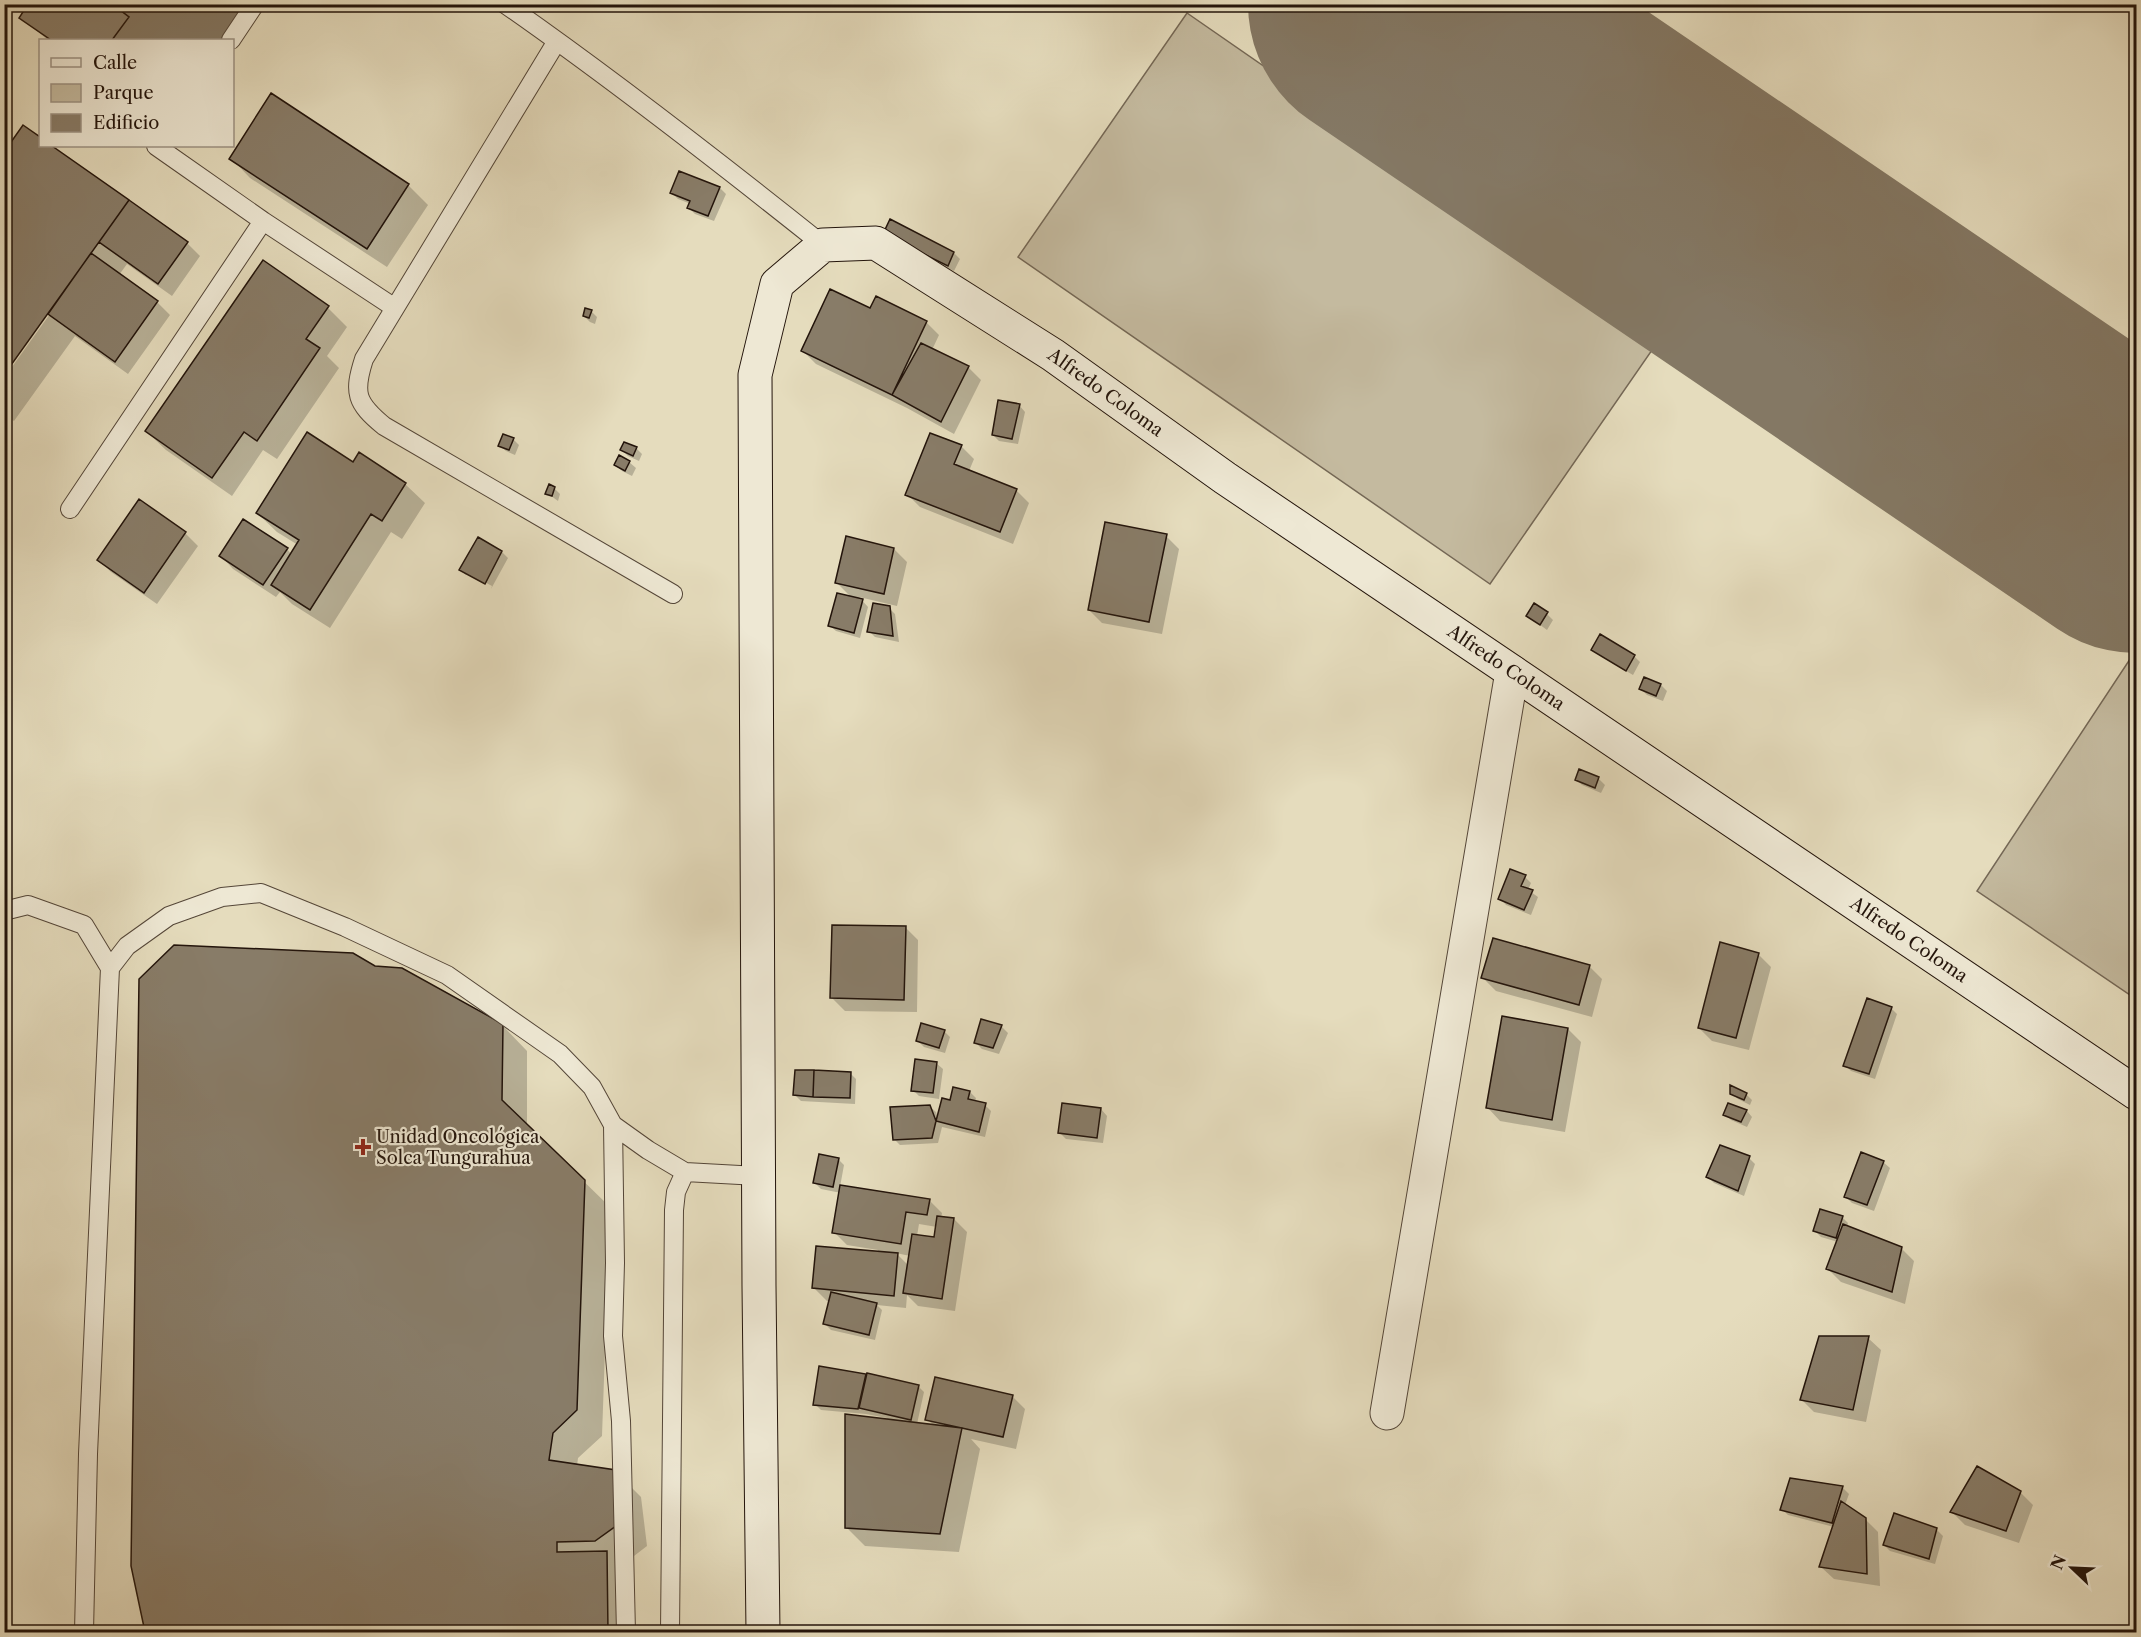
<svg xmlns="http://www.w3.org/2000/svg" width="2141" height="1637" font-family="'Libre Caslon Text',serif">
	<rect width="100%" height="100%" fill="#e5dcbd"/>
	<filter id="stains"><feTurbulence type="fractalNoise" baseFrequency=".00333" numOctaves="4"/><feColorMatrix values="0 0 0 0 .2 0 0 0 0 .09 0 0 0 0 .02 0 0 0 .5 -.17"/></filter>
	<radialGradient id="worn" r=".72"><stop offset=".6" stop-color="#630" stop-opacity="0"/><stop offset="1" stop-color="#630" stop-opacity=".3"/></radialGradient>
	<!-- park -->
	<path fill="#c4ba9f" stroke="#746755" stroke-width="1.5" d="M 1187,13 L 1659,340 L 1490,584 L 1018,257 Z
		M 2136,650 L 2136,999 L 1977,891 Z"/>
	<!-- shadow -->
	<path fill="#0003" fill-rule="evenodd" d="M 30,4 L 120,4 L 116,9 L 141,31 L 134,40 L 48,40 L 21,18 Z
		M 272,95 L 408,185 L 428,205 L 387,267 L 250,178 L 231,158 Z
		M 24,127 L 40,139 L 40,146 L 50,146 L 187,243 L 200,256 L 172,296 L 127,264 L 119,275 L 157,302 L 170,315 L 128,374 L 75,336 L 14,421 L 4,414 L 4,378 L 50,314 L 48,312 Z
		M 680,173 L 720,188 L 726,194 L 714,221 L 695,214 L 689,208 L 691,204 L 678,199 L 672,193 Z
		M 891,240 L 954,253 L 960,259 L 954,271 Z
		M 263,262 L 328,308 L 347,327 L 327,356 L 339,368 L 277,459 L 263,450 L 232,496 L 166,450 L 146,431 Z
		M 871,310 L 926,322 L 939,335 L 932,350 L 968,367 L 981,380 L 954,434 L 907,408 L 816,364 L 803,351 Z
		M 591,311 L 597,317 L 595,324 L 590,322 L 584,316 Z
		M 1019,405 L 1025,412 L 1018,444 L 999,441 L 993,435 Z
		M 513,439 L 519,445 L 515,455 L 506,451 L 499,445 Z
		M 961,446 L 974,459 L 969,471 L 1016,490 L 1029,503 L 1013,544 L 920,507 L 907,494 Z
		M 636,448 L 642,454 L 639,461 L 628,456 L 622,450 Z
		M 359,454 L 405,484 L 425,503 L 402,539 L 391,532 L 330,628 L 292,604 L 280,592 L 276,597 L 233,569 L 221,556 L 287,549 L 292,555 L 298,545 L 277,532 L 257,513 L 354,464 Z
		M 629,462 L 636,468 L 632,476 L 622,471 L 615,465 Z
		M 554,488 L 560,494 L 558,501 L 547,493 Z
		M 139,501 L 185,533 L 198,546 L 157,604 L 111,572 L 99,560 Z
		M 1166,536 L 1179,549 L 1162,634 L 1102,623 L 1089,610 Z
		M 478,539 L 502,552 L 508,558 L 491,589 L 492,586 L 466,572 L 466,575 L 461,570 Z
		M 894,549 L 907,562 L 897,606 L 859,597 L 868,607 L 860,638 L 836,631 L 829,625 L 852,598 L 836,582 Z
		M 889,608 L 895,614 L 899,642 L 875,637 L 869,631 Z
		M 1547,614 L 1553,620 L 1547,630 L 1528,616 Z
		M 1593,649 L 1634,656 L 1640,662 L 1633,675 L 1599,655 Z
		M 1645,679 L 1661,685 L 1667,691 L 1663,701 L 1647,695 L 1641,689 Z
		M 1580,771 L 1599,779 L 1605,785 L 1601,793 L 1582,785 L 1576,779 Z
		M 1525,877 L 1531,883 L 1528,890 L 1538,897 L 1531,915 L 1506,905 L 1500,898 Z
		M 905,927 L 918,940 L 917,1012 L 845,1011 L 832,998 Z
		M 1758,954 L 1771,967 L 1749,1050 L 1712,1041 L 1699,1028 Z
		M 1589,966 L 1602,979 L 1592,1017 L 1496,991 L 1483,978 Z
		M 374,967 L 502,1025 L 527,1051 L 527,1126 L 610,1207 L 602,1436 L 578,1458 L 577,1466 L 615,1471 L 641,1497 L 647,1546 L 621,1566 L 632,1632 L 147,1632 L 132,1566 Z
		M 1891,1008 L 1897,1014 L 1875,1079 L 1851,1071 L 1845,1065 Z
		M 982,1021 L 1002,1027 L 1008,1033 L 999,1054 L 982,1049 L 976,1043 Z
		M 1568,1029 L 1581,1042 L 1565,1132 L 1500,1121 L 1488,1108 Z
		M 944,1031 L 950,1037 L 945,1053 L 924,1047 L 918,1041 Z
		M 936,1063 L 943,1069 L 939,1099 L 919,1096 L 913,1090 Z
		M 850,1073 L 856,1079 L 855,1104 L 801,1101 L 795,1095 Z
		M 970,1092 L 976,1098 L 975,1102 L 985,1105 L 991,1111 L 985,1137 L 942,1127 L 938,1143 L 900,1145 L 894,1139 L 929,1106 L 936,1112 L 938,1119 L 951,1101 Z
		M 1731,1093 L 1746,1094 L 1752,1100 L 1750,1105 L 1738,1099 Z
		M 1729,1105 L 1747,1111 L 1752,1117 L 1747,1127 L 1731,1120 L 1725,1114 Z
		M 1101,1109 L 1107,1116 L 1103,1143 L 1066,1139 L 1060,1133 Z
		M 1749,1158 L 1755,1164 L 1744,1196 L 1714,1183 L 1708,1177 Z
		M 838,1159 L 844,1165 L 840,1187 L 929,1200 L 942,1213 L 941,1218 L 954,1219 L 967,1232 L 955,1311 L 918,1306 L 907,1295 L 906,1308 L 877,1305 L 882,1310 L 875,1340 L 831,1330 L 825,1324 L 830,1301 L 827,1301 L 814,1288 L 877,1253 L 878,1250 L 847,1245 L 834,1232 L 841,1193 L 821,1189 L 815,1183 ZM 919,1224 L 937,1227 L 935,1239 L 917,1236 ZM 896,1253 L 910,1256 L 909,1266 Z
		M 1883,1162 L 1890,1168 L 1874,1211 L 1852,1203 L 1846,1197 Z
		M 1842,1217 L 1848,1223 L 1847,1227 L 1901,1248 L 1914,1261 L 1905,1304 L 1841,1282 L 1828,1269 L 1838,1242 L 1821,1237 L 1815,1231 Z
		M 1868,1338 L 1881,1350 L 1866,1422 L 1814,1412 L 1802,1400 Z
		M 820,1368 L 918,1386 L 924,1392 L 917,1424 L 934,1426 L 927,1419 L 1012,1396 L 1025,1409 L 1016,1449 L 971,1439 L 980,1449 L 959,1552 L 865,1546 L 846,1527 L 887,1418 L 866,1414 L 821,1410 L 815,1404 Z
		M 1843,1488 L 1849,1494 L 1845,1505 L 1865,1519 L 1878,1532 L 1880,1586 L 1834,1579 L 1821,1567 L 1834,1527 L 1788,1515 L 1782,1509 Z
		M 2020,1492 L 2033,1505 L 2019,1543 L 1965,1525 L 1952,1512 Z
		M 1937,1530 L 1943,1536 L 1935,1564 L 1890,1551 L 1884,1545 Z"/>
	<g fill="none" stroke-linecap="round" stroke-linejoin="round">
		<!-- taxiway -->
		<path stroke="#847864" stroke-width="112" d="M 160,40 L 185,4"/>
		<!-- runway -->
		<path stroke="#847864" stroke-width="280" d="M 1388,4 L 2136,513"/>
	</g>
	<!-- building -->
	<path fill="#887c68" stroke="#23140b" stroke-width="1.5" d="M 28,4 L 112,4 L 129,17 L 112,40 L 51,40 L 19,18 Z
		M 271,93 L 409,184 L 367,249 L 229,159 Z
		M 23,125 L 40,137 L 40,146 L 52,146 L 129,200 L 4,375 L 4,152 Z
		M 679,171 L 720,187 L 708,216 L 687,208 L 690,201 L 670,193 Z
		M 129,200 L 188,242 L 158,284 L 99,242 Z
		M 890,219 L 954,252 L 948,266 L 883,234 Z
		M 91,253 L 158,301 L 115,362 L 48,314 Z
		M 263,260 L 329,306 L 306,339 L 320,348 L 257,441 L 244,432 L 212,478 L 145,431 Z
		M 830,289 L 870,308 L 876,296 L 927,321 L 892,395 L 801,351 Z
		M 585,308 L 592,310 L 589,318 L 583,316 Z
		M 921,343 L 969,366 L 941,422 L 892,395 Z
		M 998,400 L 1020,404 L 1012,439 L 992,435 Z
		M 307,432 L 353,462 L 359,452 L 406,483 L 382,521 L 371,514 L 310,610 L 271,585 L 299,540 L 256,513 Z
		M 930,433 L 962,445 L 954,464 L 1017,489 L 1000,532 L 905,495 Z
		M 503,434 L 514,438 L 509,450 L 498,446 Z
		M 624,442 L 637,447 L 633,456 L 620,450 Z
		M 619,455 L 630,461 L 625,471 L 614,465 Z
		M 549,484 L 555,487 L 552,496 L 545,494 Z
		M 139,499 L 186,532 L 144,593 L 97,560 Z
		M 243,519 L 288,548 L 263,585 L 219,556 Z
		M 1105,522 L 1167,534 L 1149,622 L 1088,610 Z
		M 846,536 L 894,548 L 884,594 L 835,583 Z
		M 478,537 L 502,551 L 485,584 L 459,570 Z
		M 837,593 L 863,599 L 854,633 L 828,626 Z
		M 873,603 L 890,606 L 893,636 L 867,632 Z
		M 1534,603 L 1548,612 L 1540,625 L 1526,616 Z
		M 1600,634 L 1635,655 L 1626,671 L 1591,650 Z
		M 1644,677 L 1661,684 L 1656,696 L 1639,689 Z
		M 1579,769 L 1599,777 L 1595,788 L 1575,780 Z
		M 1510,869 L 1526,875 L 1521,886 L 1533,890 L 1524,910 L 1498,899 Z
		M 832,925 L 906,926 L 904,1000 L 830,998 Z
		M 1493,938 L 1590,965 L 1579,1005 L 1481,978 Z
		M 1720,942 L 1759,953 L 1736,1038 L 1698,1028 Z
		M 174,945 L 353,953 L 375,966 L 402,968 L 503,1024 L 502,1100 L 585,1180 L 577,1410 L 553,1433 L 549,1460 L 616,1470 L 623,1521 L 595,1541 L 557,1542 L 557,1552 L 607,1551 L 608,1632 L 145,1632 L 131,1566 L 139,979 Z
		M 1867,998 L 1892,1007 L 1869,1074 L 1843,1066 Z
		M 1502,1016 L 1568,1028 L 1552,1120 L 1486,1108 Z
		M 981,1019 L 1002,1025 L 993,1048 L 974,1043 Z
		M 921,1023 L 945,1030 L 939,1048 L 916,1041 Z
		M 915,1059 L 937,1062 L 933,1093 L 911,1091 Z
		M 795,1070 L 814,1070 L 813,1097 L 793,1095 Z
		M 814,1070 L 851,1072 L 850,1098 L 813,1097 Z
		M 1730,1085 L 1747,1093 L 1744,1100 L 1730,1094 Z
		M 953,1087 L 970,1091 L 968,1099 L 986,1103 L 979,1132 L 936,1121 L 942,1098 L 950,1100 Z
		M 1062,1103 L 1101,1108 L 1097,1138 L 1058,1133 Z
		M 1728,1103 L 1747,1110 L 1741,1122 L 1723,1115 Z
		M 930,1105 L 936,1121 L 932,1138 L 893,1140 L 890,1107 Z
		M 1720,1145 L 1750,1156 L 1738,1191 L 1706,1177 Z
		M 1861,1152 L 1884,1161 L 1867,1205 L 1844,1197 Z
		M 819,1154 L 839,1158 L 833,1187 L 813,1183 Z
		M 840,1185 L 930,1199 L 927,1215 L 906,1212 L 901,1244 L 832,1233 Z
		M 1820,1209 L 1843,1216 L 1836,1238 L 1813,1231 Z
		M 937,1216 L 954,1218 L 942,1299 L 903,1293 L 912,1234 L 934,1237 Z
		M 1843,1224 L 1902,1247 L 1892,1292 L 1826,1269 Z
		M 816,1246 L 898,1253 L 894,1296 L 812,1288 Z
		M 831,1292 L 877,1303 L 869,1335 L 823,1324 Z
		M 1819,1336 L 1869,1336 L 1853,1410 L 1800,1400 Z
		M 819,1366 L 866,1374 L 858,1409 L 813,1405 Z
		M 867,1373 L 919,1385 L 911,1420 L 859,1408 Z
		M 935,1377 L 1013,1395 L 1003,1437 L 925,1420 Z
		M 845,1414 L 962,1428 L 940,1534 L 845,1528 Z
		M 1977,1466 L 2021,1491 L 2006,1531 L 1950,1512 Z
		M 1790,1478 L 1843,1486 L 1832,1523 L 1780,1510 Z
		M 1841,1501 L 1866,1518 L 1867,1574 L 1819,1567 Z
		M 1894,1513 L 1937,1528 L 1929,1559 L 1883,1545 Z"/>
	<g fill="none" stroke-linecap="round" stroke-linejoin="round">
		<defs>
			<path id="lane" d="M 505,4 C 614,80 719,162 823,245
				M 231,40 L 255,4
				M 557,41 L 364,359 C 353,393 356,403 384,426 L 673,594
				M 156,146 L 263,221 L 395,308
				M 70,509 L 263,221
				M 4,911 L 28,905 L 84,925 L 110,968 L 88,1454 L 84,1632
				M 110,968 L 127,946 L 169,916 L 222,897 L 261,893 L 345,927 L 447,975 L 560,1054 L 592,1087 L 613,1125 L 648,1150 L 685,1172
				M 613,1125 L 615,1263 L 613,1336 L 621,1421 L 626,1632
				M 670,1632 L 674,1210 L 676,1192 L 685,1172 L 758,1176"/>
			<path id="street" d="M 1387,1413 L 1512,672"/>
			<g id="secondary">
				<path id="s1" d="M 763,1632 L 759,1286 L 755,375 L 777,284 L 823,245 L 876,243 L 1053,355 L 1225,478 L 2136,1093"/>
			</g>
		</defs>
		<!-- lane casing -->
		<use href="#lane" stroke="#544638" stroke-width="20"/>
		<!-- street casing -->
		<use href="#street" stroke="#544638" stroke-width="35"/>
		<!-- secondary casing -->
		<use href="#secondary" stroke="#23140b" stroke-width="35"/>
		<!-- lane -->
		<use href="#lane" stroke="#eee8d4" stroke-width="18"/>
		<!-- street -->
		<use href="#street" stroke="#eee8d4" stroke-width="33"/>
		<!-- secondary -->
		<use href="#secondary" stroke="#eee8d4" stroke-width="33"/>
	</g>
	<!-- markers -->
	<path fill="#8f2418" stroke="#eee8d4" stroke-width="2" d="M360 1138h6v6h6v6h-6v6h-6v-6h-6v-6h6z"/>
	<g text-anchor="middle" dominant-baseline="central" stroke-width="4.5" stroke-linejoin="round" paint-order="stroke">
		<!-- street labels -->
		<g font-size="18" fill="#23140b" stroke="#eee8d4">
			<text stroke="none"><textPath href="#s1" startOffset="1738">Alfredo Coloma</textPath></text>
			<text stroke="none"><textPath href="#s1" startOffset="2224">Alfredo Coloma</textPath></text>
			<text stroke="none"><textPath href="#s1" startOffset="2710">Alfredo Coloma</textPath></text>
		</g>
		<!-- poi labels -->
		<g font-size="18" fill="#23140b" stroke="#eee8d4" text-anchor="start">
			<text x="376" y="1137">Unidad Oncológica<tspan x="376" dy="21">Solca Tungurahua</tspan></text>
		</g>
	</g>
	<!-- margin -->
	<rect width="2141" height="1637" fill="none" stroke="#e5dcbd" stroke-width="24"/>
	<rect x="6" y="6" width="2129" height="1625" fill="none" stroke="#23140b" stroke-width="3"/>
	<rect x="12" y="12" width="2117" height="1613" fill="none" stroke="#23140b" stroke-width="1.5"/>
	<!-- legend -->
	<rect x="39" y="39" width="195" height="108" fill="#eee8d4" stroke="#9d9384" stroke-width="1.5"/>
	<rect x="51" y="58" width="30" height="9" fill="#eee8d4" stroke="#9d9384" stroke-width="1.5"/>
	<text x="93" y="69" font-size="18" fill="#23140b">Calle</text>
	<rect x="51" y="84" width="30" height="18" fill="#c4ba9f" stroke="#9d9384" stroke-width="1.5"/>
	<text x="93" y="99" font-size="18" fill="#23140b">Parque</text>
	<rect x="51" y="114" width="30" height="18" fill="#887c68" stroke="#9d9384" stroke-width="1.5"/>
	<text x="93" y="129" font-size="18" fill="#23140b">Edificio</text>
	<!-- north arrow -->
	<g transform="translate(2072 1568) rotate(293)" stroke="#eee8d4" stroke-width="4.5" paint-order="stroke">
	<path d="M0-4.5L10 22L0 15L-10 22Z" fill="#23140b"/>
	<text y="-9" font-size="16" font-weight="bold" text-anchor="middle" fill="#23140b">N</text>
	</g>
	<rect width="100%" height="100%" filter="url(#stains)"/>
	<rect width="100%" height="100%" fill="url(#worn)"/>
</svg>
